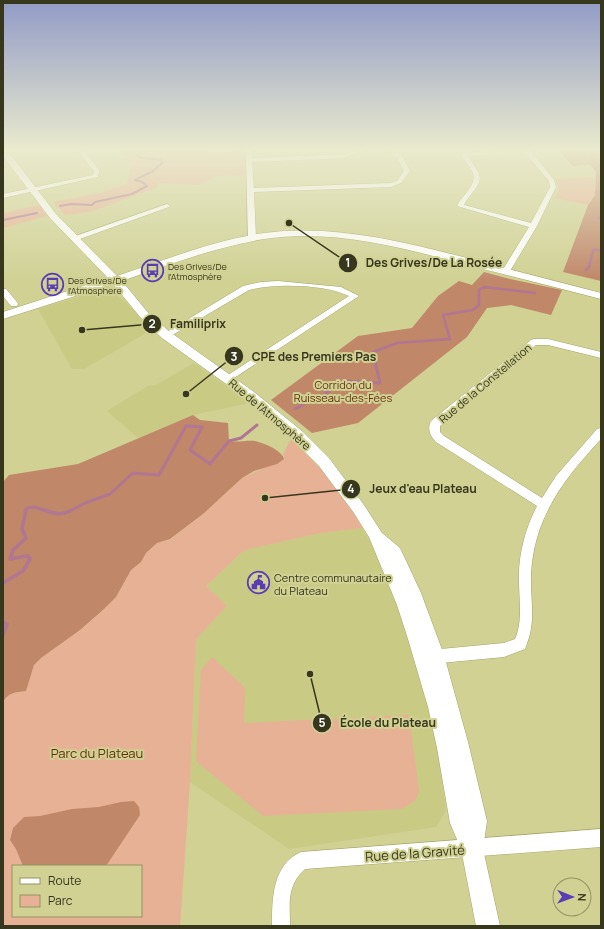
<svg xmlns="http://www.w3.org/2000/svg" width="604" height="929" font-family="Manrope,sans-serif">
	<rect width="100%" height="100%" fill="#d0d193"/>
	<!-- built -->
	<path fill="#c9ca84" d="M 109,288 L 155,328 L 84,369 L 72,369 L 38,309 Z
		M 194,363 L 250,403 L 193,415 L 138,438 L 107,411 L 148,386 L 156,385 Z
		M 362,528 L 390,576 L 430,693 L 446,811 L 436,827 L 289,849 L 190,782 L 196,638 L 227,606 L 206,586 L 242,552 L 249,549 L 321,533 Z"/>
	<!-- green -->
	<path fill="#e7b195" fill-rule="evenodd" d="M 118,150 L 209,150 L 214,153 L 245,151 L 246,175 L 217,176 L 200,185 L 158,183 L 156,188 L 90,212 L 65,215 L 53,202 L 100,193 L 127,184 L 131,166 Z
		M 595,177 L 595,195 L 588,205 L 555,198 L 559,188 L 556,179 Z
		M 39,205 L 47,216 L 3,228 L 3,213 Z
		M 291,439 L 330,478 L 343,495 L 362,528 L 321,533 L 249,549 L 242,552 L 206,586 L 227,606 L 196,639 L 190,782 L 180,926 L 3,926 L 3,702 C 8,693 15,692 26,691 L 34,665 L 41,658 L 80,630 L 104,609 L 116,597 L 131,570 L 141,562 L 146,553 L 157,543 L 171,539 L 203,514 L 242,478 L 284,459 L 283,454 ZM 13,866 L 141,866 L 141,916 L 13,916 Z
		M 212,657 L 245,688 L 244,723 L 409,715 L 419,792 L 415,801 L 401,809 L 263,816 L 196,761 L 201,670 Z"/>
	<!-- forest -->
	<path fill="#c08769" d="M 601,150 L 601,281 L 563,272 L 588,205 L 595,195 L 596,172 L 590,165 L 573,166 L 558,150 Z
		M 484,272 L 510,279 L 562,290 L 551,315 L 511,305 L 487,308 L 467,337 L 358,423 L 312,433 L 271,400 L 358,336 L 412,328 L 438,296 L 459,281 L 472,285 Z
		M 193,415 L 200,420 L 228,423 L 229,441 C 239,443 251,439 258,442 C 267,444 282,451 284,459 L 277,464 L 254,471 L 242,478 L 203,514 L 170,539 L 157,543 L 146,553 L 141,562 L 131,570 L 116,597 L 104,609 L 80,630 L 41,658 L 34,665 L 26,691 C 15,692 8,693 3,702 L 3,482 L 9,475 L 78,464 Z
		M 134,801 L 139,807 L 140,815 L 106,866 L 23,866 L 16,849 L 10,840 L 13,828 L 24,817 L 40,816 L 72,809 L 99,807 L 121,802 Z"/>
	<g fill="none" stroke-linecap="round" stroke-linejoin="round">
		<!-- stream-far3 -->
		<path stroke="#b07692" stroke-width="2" d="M 588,150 L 593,160 L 601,167
			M 60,206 L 71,204 L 92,205 L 95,202 L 132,194 L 147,186 L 142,182 L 135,180 L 153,171 L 162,163 L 161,160 L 139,157 L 137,154 L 143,150
			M 601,216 L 598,218 L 601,220
			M 3,220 L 37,213"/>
		<!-- stream-far2 -->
		<path stroke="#b07692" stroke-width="2.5" d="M 586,270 L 589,267 L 593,250 L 601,250
			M 376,363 L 373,352 L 397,343 L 450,339 L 443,315 L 473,310 L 479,305 L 479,290 L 484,287 L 535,293"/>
		<!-- stream-far1 -->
		<path stroke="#b07692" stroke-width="3" d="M 295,409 L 309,401 L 318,400 L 330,390 L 346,381 L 380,383 L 375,362
			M 25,511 L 27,508 L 34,507 L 47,511
			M 70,511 L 85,503 L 110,494 L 133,473 L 159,475 L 186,426 L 202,427 L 190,450 L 210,464 L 229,441 L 241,438 L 257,425"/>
		<!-- stream -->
		<path stroke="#b07692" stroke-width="3.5" d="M 44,510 C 55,514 61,516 72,510
			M 3,583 L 23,571 L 30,559 L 28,556 L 26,556 L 10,559 L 13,550 L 26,538 L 22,529 L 26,510
			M 3,622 L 7,624 L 3,635"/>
		<defs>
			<path id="minor" d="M 77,150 L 84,150 L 99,170 L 98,177 L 3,198 L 3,194 L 93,175 L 94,171 Z
				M 246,150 L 252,150 L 252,158 L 344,154 L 356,150 L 367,150 L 344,158 L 252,162 L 254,188 L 390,183 L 397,181 L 404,171 L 397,157 L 384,150 C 402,150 403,157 410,171 L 401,183 L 391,187 L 254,192 L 256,238 L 252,240 L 248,238 Z
				M 499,150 L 530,150 L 554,180 L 556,187 L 537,226 L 510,271 L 506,273 L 502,271 L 529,227 L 457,206 C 461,196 477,186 473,173 C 470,166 464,161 461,154 L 462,153 ZM 525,153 L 549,181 L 550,187 L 531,223 L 464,205 C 466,200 470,196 473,192 C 487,176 476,170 468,156 Z
				M 167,204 L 170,206 L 169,207 L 77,240 L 71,240 L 70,238 Z
				M 278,281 L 341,287 L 359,296 L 228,382 L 223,379 L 225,377 L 349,296 C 326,284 274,283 249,290 L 169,337 L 163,337 L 162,335 L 243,286 L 261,282 Z
				M 3,289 L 6,289 L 17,302 L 18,304 L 17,306 L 11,306 L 3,296 Z
				M 534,339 L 548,339 L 601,352 L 601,358 L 548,345 L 536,345 L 440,426 L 440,432 L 444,436 L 542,498 L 556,476 L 597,429 L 601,428 L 601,439 C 564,479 534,517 531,574 C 530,603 537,620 525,649 L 504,657 L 430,664 L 425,662 L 423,657 L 425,652 L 430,650 L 504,643 L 515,639 C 523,621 519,600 519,581 C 518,556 525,529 537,506 L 436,442 C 430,436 427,429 431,421 L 531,340 Z
				M 601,829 L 601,847 L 305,869 C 286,886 290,904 290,926 L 272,926 C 272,899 272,865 301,852 Z"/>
			<path id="tertiary" d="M 3,150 L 7,150 L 56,214 L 117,276 C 165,260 214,240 264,233 C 333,224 400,241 467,258 C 511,270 556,281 601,293 L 601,299 C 554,287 507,275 460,263 C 396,246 330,229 264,239 C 215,247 168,265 122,281 L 149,314 L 170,332 L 254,392 L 303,432 L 329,458 L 364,505 L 382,533 L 400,548 L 421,593 L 444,655 L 468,742 L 487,821 L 483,849 L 500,926 L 476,926 L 461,849 L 450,823 L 437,748 L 428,707 L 408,639 L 397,605 L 369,537 L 354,513 L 319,466 L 293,440 L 246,398 L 162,338 L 141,318 L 113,284 L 3,319 L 3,312 L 108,278 L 50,218 L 3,156 Z"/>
		</defs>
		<!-- minor casing -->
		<use href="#minor" stroke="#a4a569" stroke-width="1"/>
		<!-- tertiary casing -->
		<use href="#tertiary" stroke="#a4a569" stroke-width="1"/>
		<!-- minor -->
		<use href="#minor" fill="#fff" fill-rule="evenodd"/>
		<!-- tertiary -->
		<use href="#tertiary" fill="#fff" fill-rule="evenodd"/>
	</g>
	<!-- sky -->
	<linearGradient id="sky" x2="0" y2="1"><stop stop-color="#919bc6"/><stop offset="0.53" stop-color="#eaeace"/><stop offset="1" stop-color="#eaeace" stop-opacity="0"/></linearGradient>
	<rect width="604" height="281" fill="url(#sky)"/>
	<!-- icons -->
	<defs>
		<symbol id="bus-ring" viewBox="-11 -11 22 22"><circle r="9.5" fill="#d0d193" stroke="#5a3cb4" stroke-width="1.5"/><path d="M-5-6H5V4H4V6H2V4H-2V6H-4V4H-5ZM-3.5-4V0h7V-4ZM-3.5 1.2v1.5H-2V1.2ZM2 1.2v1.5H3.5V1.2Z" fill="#5a3cb4"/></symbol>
		<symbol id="civic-ring" viewBox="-11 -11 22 22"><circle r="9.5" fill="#d0d193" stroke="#5a3cb4" stroke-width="1.5"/><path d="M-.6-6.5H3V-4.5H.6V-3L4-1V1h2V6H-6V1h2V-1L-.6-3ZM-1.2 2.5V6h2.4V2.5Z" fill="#5a3cb4"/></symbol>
	</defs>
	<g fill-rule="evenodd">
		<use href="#bus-ring" x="140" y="258" width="25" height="25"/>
		<use href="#bus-ring" x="40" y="272" width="25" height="25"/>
		<use href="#civic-ring" x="246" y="570" width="25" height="25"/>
	</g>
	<g text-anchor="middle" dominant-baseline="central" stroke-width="4" stroke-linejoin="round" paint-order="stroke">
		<!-- far-poi labels -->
		<g font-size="9" fill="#37371e" stroke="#d0d193" text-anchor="start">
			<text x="168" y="266">Des Grives/De<tspan x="168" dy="10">l'Atmosphère</tspan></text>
			<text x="68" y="280">Des Grives/De<tspan x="68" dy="10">l'Atmosphere</tspan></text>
		</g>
		<!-- street labels -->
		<g font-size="11" fill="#37371e" stroke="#d0d193">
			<text transform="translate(485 383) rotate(-40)">Rue de la Constellation</text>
			<text transform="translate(270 414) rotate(40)">Rue de l'Atmosphère</text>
		</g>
		<!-- park labels -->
		<g font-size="11" fill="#66300e" stroke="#d0d193">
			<text x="343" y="384">Corridor du<tspan x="343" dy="13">Ruisseau-des-Fées</tspan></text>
		</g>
		<!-- poi labels -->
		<g font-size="11" fill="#37371e" stroke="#d0d193" text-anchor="start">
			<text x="274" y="577">Centre communautaire<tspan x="274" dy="13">du Plateau</tspan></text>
		</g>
		<!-- near-park labels -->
		<g font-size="13" fill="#66300e" stroke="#d0d193">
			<text x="97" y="753">Parc du Plateau</text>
		</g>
		<!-- near-street labels -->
		<g font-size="13" fill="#37371e" stroke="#d0d193">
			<text transform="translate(415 853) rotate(-4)">Rue de la Gravité</text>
		</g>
	</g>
	<!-- callouts -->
	<path fill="none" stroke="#37371e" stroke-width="1.5" d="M289 223L348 263M82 330L152 324M186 394L234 356M265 498L351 489M310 674L322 723"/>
	<g fill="#37371e" stroke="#d0d193" stroke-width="1.5">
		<circle cx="289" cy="223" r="4"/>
		<circle cx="82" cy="330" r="4"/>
		<circle cx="186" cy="394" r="4"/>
		<circle cx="265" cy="498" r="4"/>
		<circle cx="310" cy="674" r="4"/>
		<circle cx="348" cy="263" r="10"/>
		<circle cx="152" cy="324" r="10"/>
		<circle cx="234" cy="356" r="10"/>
		<circle cx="351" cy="489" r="10"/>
		<circle cx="322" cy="723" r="10"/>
	</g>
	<g font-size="12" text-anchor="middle" font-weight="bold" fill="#fff">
		<text x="348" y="267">1</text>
		<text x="152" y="328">2</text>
		<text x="234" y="361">3</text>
		<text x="351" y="493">4</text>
		<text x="322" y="727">5</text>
	</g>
	<g font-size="12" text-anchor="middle" font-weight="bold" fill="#37371e" stroke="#d0d193" stroke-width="4" stroke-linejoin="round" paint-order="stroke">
		<text x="434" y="267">Des Grives/De La Rosée</text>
		<text x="198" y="328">Familiprix</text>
		<text x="314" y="361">CPE des Premiers Pas</text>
		<text x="423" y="493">Jeux d'eau Plateau</text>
		<text x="388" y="727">École du Plateau</text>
	</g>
	<!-- border -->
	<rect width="604" height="929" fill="none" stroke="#37371e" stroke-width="8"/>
	<!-- legend -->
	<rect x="12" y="865" width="130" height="52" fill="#d0d193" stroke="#939364"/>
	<rect x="20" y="878" width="20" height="6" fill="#ffffff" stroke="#939364"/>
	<text x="48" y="885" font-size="12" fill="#37371e">Route</text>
	<rect x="20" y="895" width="20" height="12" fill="#e7b195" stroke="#939364"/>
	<text x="48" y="905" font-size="12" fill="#37371e">Parc</text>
	<!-- north arrow -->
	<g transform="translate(572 897) rotate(91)"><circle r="19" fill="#d0d193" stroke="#939364"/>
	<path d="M0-3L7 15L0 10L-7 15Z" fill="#5a3cb4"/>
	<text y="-6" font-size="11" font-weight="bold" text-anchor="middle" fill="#37371e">N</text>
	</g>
</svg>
